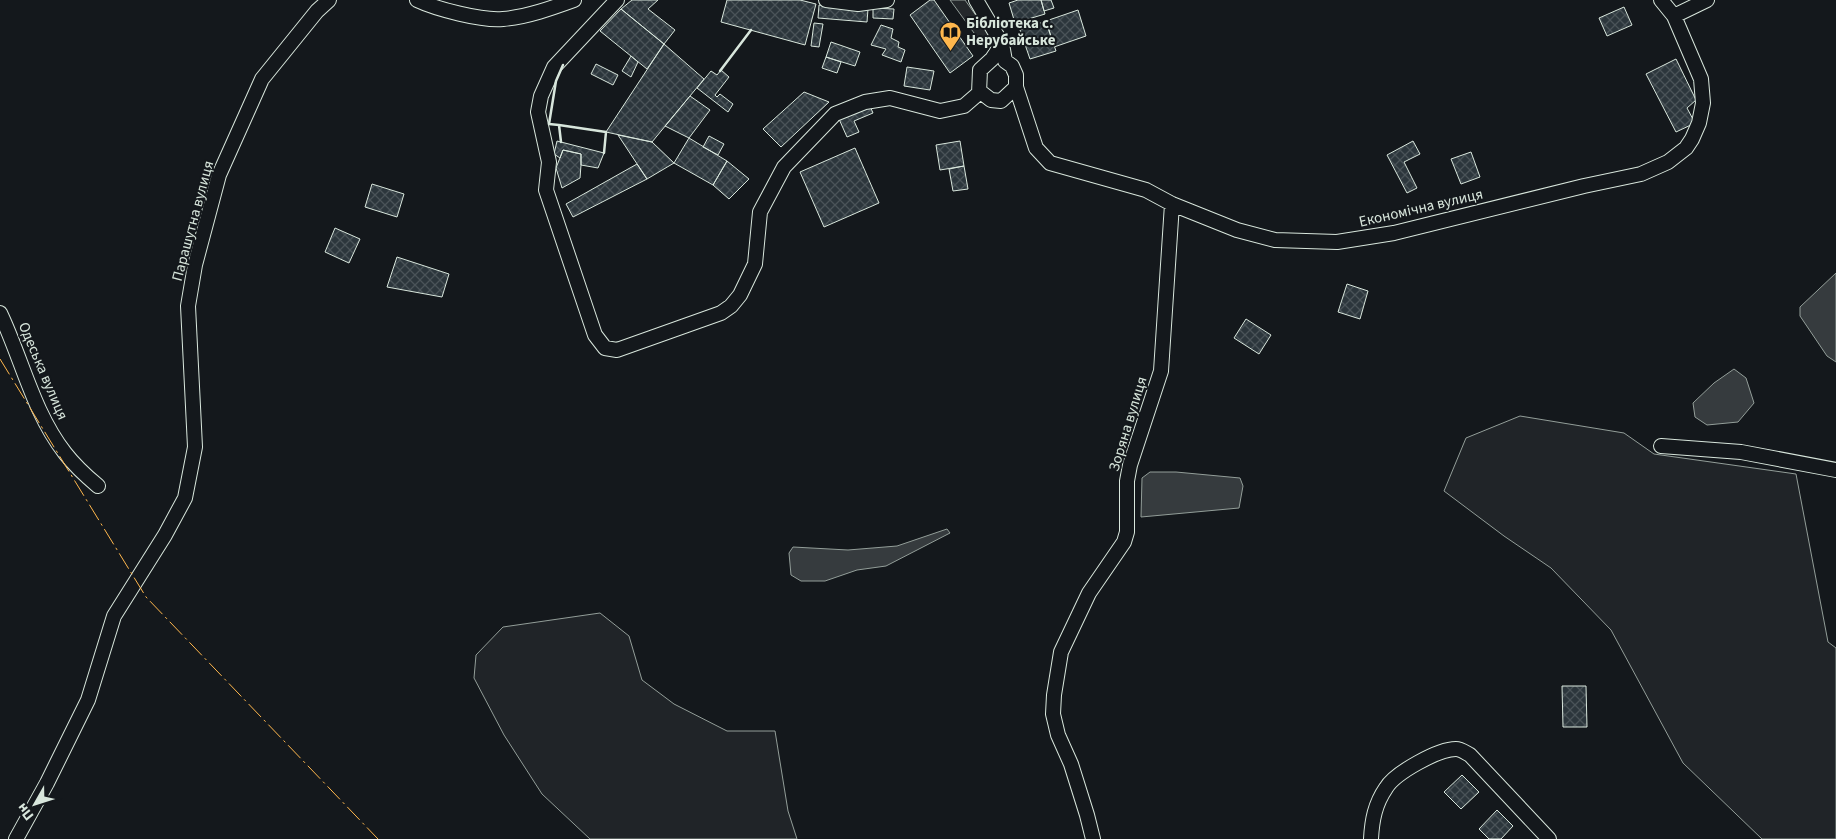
<svg xmlns="http://www.w3.org/2000/svg" width="1836" height="839" font-family="'Source Sans 3',sans-serif">
	<defs>
		<pattern id="building-cross-hatch" width="8" height="8" patternUnits="userSpaceOnUse" patternTransform="scale(1.25)"><rect width="8" height="8" fill="#2c363c"/><path d="M0 0l8 8M0 8l8-8" fill="none" stroke="#4a5358"/></pattern>
	</defs>
	<rect width="100%" height="100%" fill="#14181c"/>
	<!-- grass -->
	<path fill="#202428" stroke="#939e99" d="M 1520,416 L 1624,433 L 1654,454 L 1796,474 L 1828,642 L 1836,648 L 1836,839 L 1762,839 L 1683,763 L 1611,630 L 1551,568 L 1504,536 L 1444,491 L 1466,438 Z
		M 600,613 L 629,636 L 642,680 L 674,704 L 727,731 L 775,731 L 788,811 L 797,839 L 590,839 L 542,794 L 504,735 L 474,678 L 476,655 L 503,627 Z"/>
	<!-- parking -->
	<path fill="#24282b" stroke="#939e99" d="M 950,0 L 965,0 L 994,41 L 985,48 Z"/>
	<!-- water -->
	<path fill="#363b3e" stroke="#939e99" d="M 1836,273 L 1836,362 L 1827,356 L 1800,316 L 1800,307 Z
		M 1734,369 L 1746,378 L 1754,403 L 1738,422 L 1707,425 L 1695,417 L 1693,403 L 1714,383 Z
		M 1150,472 L 1176,472 L 1240,478 L 1243,486 L 1239,508 L 1141,517 L 1142,478 Z
		M 947,529 L 950,533 L 886,566 L 857,570 L 825,581 L 801,581 L 791,575 L 789,553 L 793,547 L 848,550 L 897,546 Z"/>
	<!-- building -->
	<path fill="url(#building-cross-hatch)" stroke="#d8e6dc" d="M 632,0 L 658,0 L 648,9 L 675,30 L 664,44 L 621,9 Z
		M 727,0 L 800,0 L 816,4 L 805,45 L 721,22 Z
		M 930,0 L 934,0 L 973,56 L 950,73 L 910,15 Z
		M 1018,0 L 1041,0 L 1045,14 L 1015,23 L 1009,3 Z
		M 1041,0 L 1051,0 L 1054,8 L 1044,11 Z
		M 819,5 L 868,9 L 867,22 L 818,18 Z
		M 1624,7 L 1632,25 L 1607,36 L 1599,18 Z
		M 873,8 L 894,9 L 893,19 L 873,18 Z
		M 621,9 L 664,44 L 647,69 L 600,31 Z
		M 1078,10 L 1086,36 L 1054,47 L 1046,21 Z
		M 1046,21 L 1056,51 L 1030,59 L 1020,30 Z
		M 814,23 L 823,24 L 819,47 L 811,46 Z
		M 881,25 L 893,29 L 891,38 L 899,42 L 898,47 L 905,50 L 901,62 L 882,55 L 886,49 L 871,45 Z
		M 831,42 L 860,52 L 855,66 L 826,57 Z
		M 664,44 L 704,79 L 652,142 L 606,132 Z
		M 631,56 L 638,62 L 631,77 L 622,71 Z
		M 826,57 L 841,62 L 837,73 L 822,68 Z
		M 1676,59 L 1696,100 L 1687,108 L 1695,123 L 1676,132 L 1646,74 Z
		M 596,64 L 618,75 L 613,85 L 591,74 Z
		M 907,67 L 934,71 L 930,90 L 904,86 Z
		M 721,70 L 729,77 L 715,95 L 717,97 L 720,94 L 733,104 L 728,112 L 697,88 L 711,71 L 717,75 Z
		M 804,92 L 829,102 L 781,147 L 763,129 Z
		M 690,96 L 710,110 L 689,138 L 665,126 Z
		M 870,106 L 873,113 L 854,121 L 859,132 L 847,137 L 839,119 Z
		M 618,135 L 652,142 L 674,163 L 647,179 Z
		M 709,136 L 724,144 L 718,155 L 703,147 Z
		M 689,138 L 727,161 L 713,185 L 674,163 Z
		M 557,141 L 604,153 L 598,168 L 581,165 L 581,154 L 563,150 L 560,158 L 554,154 Z
		M 960,141 L 964,166 L 940,170 L 936,145 Z
		M 1413,141 L 1420,154 L 1404,162 L 1417,188 L 1407,193 L 1387,155 Z
		M 855,148 L 879,203 L 824,227 L 800,172 Z
		M 563,150 L 581,154 L 581,165 L 580,178 L 562,188 L 556,168 Z
		M 1471,152 L 1480,177 L 1461,184 L 1451,159 Z
		M 727,161 L 749,179 L 729,199 L 713,185 Z
		M 637,164 L 647,179 L 573,217 L 566,204 Z
		M 964,166 L 968,189 L 953,191 L 949,169 Z
		M 372,184 L 404,194 L 397,217 L 365,207 Z
		M 335,228 L 360,239 L 349,263 L 325,252 Z
		M 397,257 L 449,274 L 442,297 L 387,287 Z
		M 1347,284 L 1368,291 L 1360,319 L 1338,312 Z
		M 1246,319 L 1271,335 L 1259,354 L 1234,338 Z
		M 1562,686 L 1586,686 L 1587,727 L 1563,727 Z
		M 1462,775 L 1479,792 L 1461,809 L 1444,792 Z
		M 1497,810 L 1513,826 L 1501,839 L 1489,839 L 1479,829 Z"/>
	<g fill="none" stroke-linecap="round" stroke-linejoin="round">
		<defs>
			<path id="minor" d="M 417,0 C 436,9 482,21 503,19 C 527,17 552,8 574,0
				M 617,0 L 554,67 L 541,96 L 538,112 L 549,162 L 546,190 L 595,335 L 605,348 L 617,350 L 721,313 L 731,306 L 740,295 L 755,264 L 760,212 L 784,167 L 835,114 L 865,102 L 890,98 L 940,111 L 964,106 L 979,93
				M 826,0 L 858,4 L 887,0
				M 976,0 L 1002,44 L 1005,61 L 1012,66 L 1016,75 L 1016,87 L 1036,148 L 1050,163 L 1146,190 L 1172,204 L 1237,230 L 1275,240 L 1337,242 L 1394,233 L 1584,186 L 1641,174 L 1668,162 L 1686,148 L 1692,139 L 1699,123 L 1703,103 L 1701,79 L 1674,16 L 1707,0
				M 1661,0 L 1674,16
				M 979,93 L 980,70 L 992,59 L 1002,44
				M 979,93 L 982,93 L 991,100 L 1001,101 L 1016,87
				M 0,313 C 22,359 33,412 65,453 C 75,466 86,476 98,486
				M 1661,446 L 1741,452 L 1836,470
				M 16,839 L 47,783 L 88,700 L 114,616 L 165,535 L 185,498 L 195,447 L 188,306 L 195,265 L 219,175 L 262,79 L 317,11 L 329,0
				M 1093,839 L 1087,815 L 1071,764 L 1058,735 L 1053,714 L 1054,695 L 1061,652 L 1089,593 L 1124,542 L 1127,532 L 1127,481 L 1130,465 L 1161,371 L 1172,204
				M 1371,839 C 1372,820 1375,804 1386,788 C 1395,773 1438,749 1456,749 C 1461,749 1466,753 1470,755 L 1549,839"/>
		</defs>
		<!-- minor casing -->
		<use href="#minor" stroke="#d8e6dc" stroke-width="16"/>
		<!-- minor -->
		<use href="#minor" stroke="#14181c" stroke-width="14"/>
		<!-- wall -->
		<path stroke="#d8e6dc" stroke-width="2.5" d="M 720,71 L 751,30
			M 559,125 L 549,124 L 556,81 L 563,65
			M 561,142 L 559,125 L 606,132 L 604,153"/>
		<!-- power -->
		<path stroke="#ffb74d" stroke-width="1" stroke-dasharray="18 4 2.5 4" stroke-linecap="butt" d="M 0,359 L 146,597 L 378,839"/>
	</g>
	<!-- icons -->
	<defs>
		<symbol id="library-pin" viewBox="-11 -11 22 30"><path d="M0 17L-7.5 6A9.5 9.5 0 1 1 7.5 6Z" fill="#ffb74d" stroke="#14181c"/><path d="M-6-4Q-3-5.5-.7-3.5V5Q-3 3-6 4ZM6-4Q3-5.5 .7-3.5V5Q3 3 6 4Z" fill="#111"/></symbol>
	</defs>
	<g fill-rule="evenodd">
		<use href="#library-pin" x="938" y="20" width="25" height="34"/>
	</g>
	<g text-anchor="middle" dominant-baseline="central" stroke-width="4" stroke-linejoin="round" paint-order="stroke">
		<!-- poi labels -->
		<g font-size="15" font-weight="bold" fill="#d8e6dc" stroke="#14181c" text-anchor="start">
			<text x="966" y="23">Бібліотека с.<tspan x="966" dy="17">Нерубайське</tspan></text>
		</g>
		<!-- street labels -->
		<g font-size="15" fill="#d8e6dc" stroke="#14181c">
			<text transform="translate(1421 208) rotate(-13)">Економічна вулиця</text>
			<text transform="translate(193 221) rotate(-75)">Парашутна вулиця</text>
			<text transform="translate(43 371) rotate(67)">Одеська вулиця</text>
			<text transform="translate(1128 424) rotate(-73)">Зоряна вулиця</text>
		</g>
	</g>
	<!-- north arrow -->
	<g transform="translate(35 804) rotate(231)" stroke="#14181c" stroke-width="4" paint-order="stroke">
	<path d="M0-4L9 19L0 12L-9 19Z" fill="#d8e6dc"/>
	<text y="-8" font-size="14" font-weight="bold" text-anchor="middle" fill="#d8e6dc">Пн</text>
	</g>
</svg>
